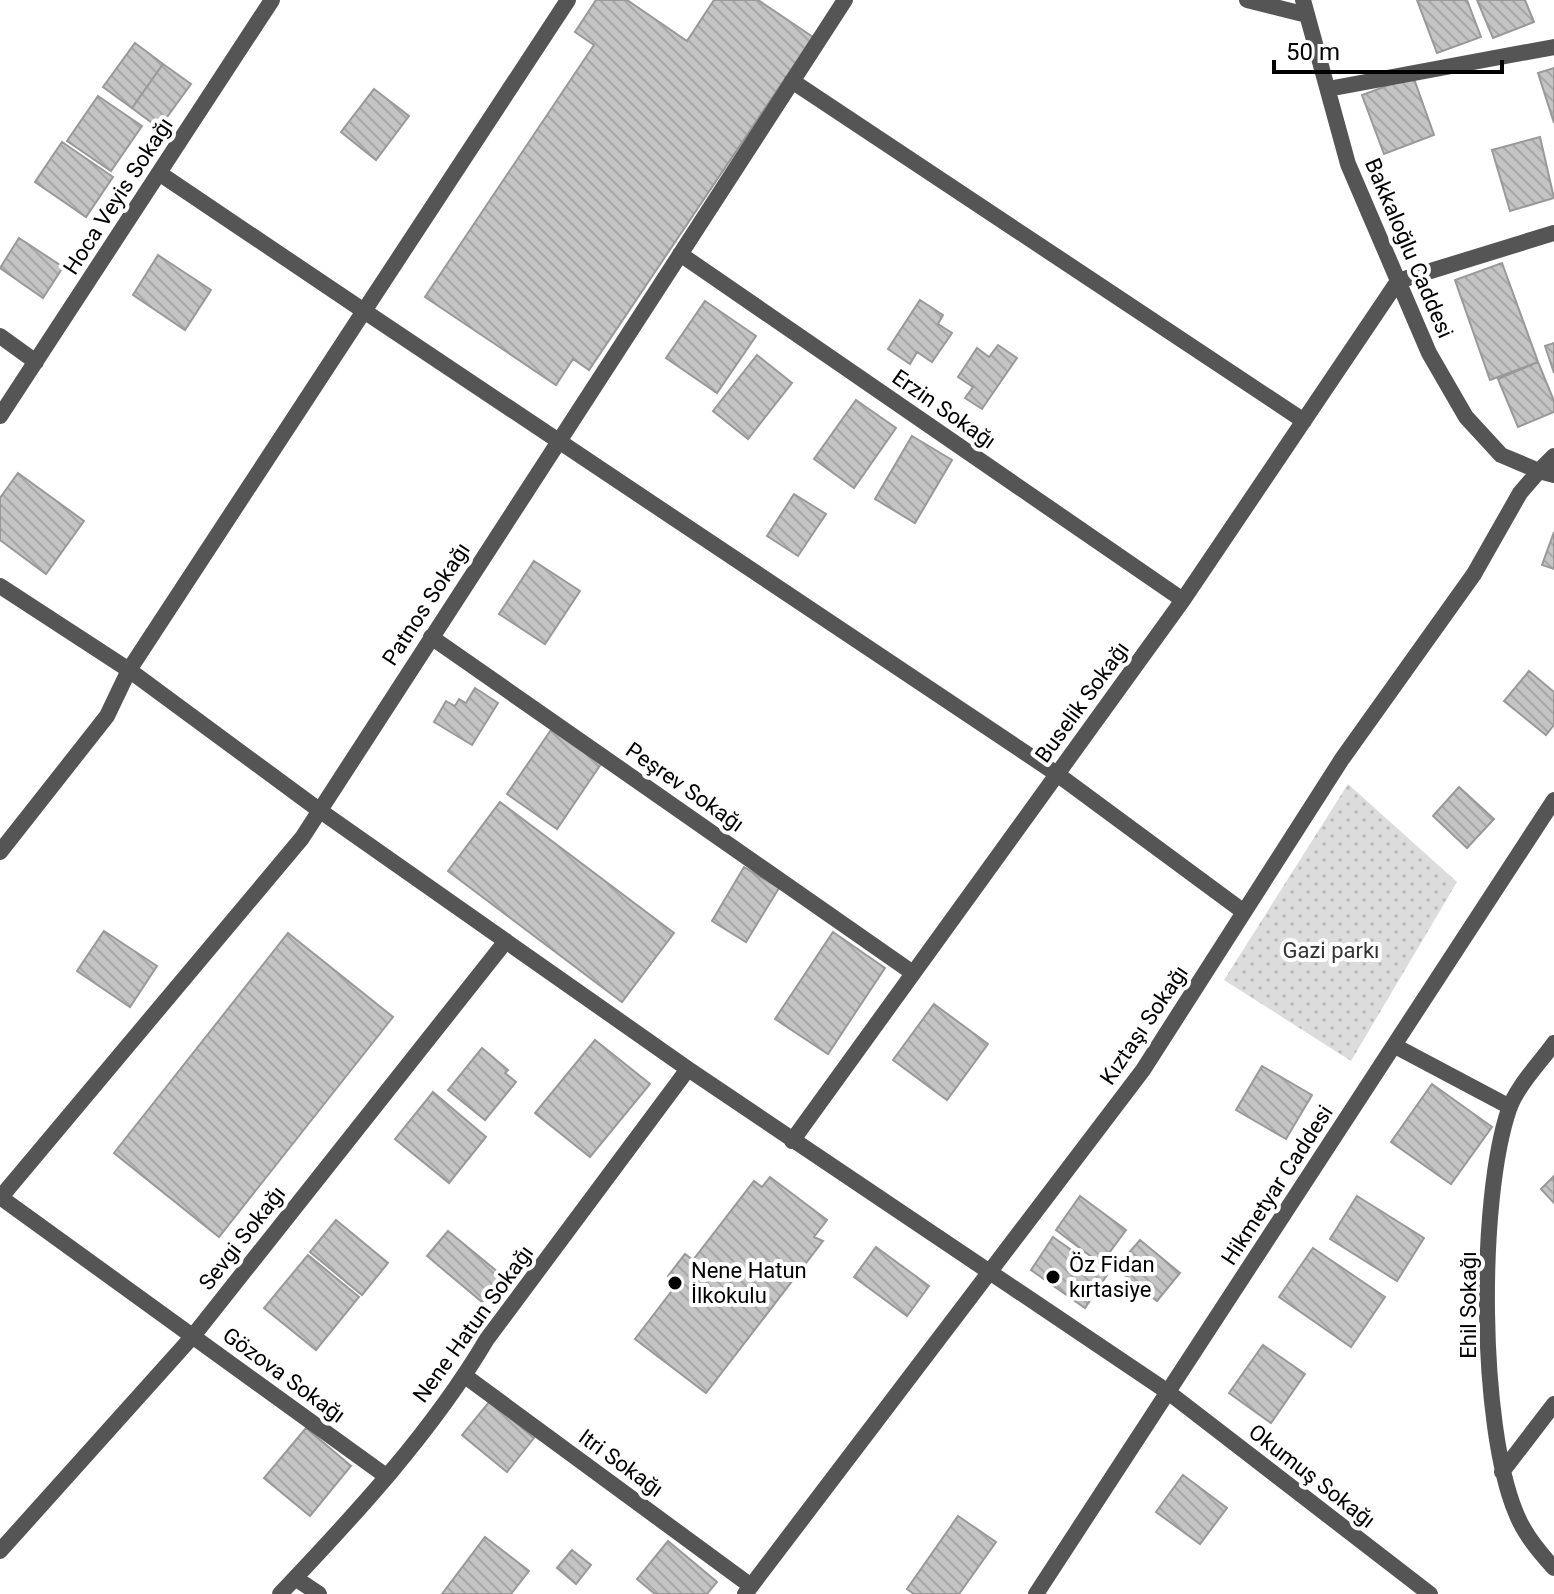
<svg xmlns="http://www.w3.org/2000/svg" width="1554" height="1594" font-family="Roboto,sans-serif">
	<defs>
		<pattern id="park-dots" width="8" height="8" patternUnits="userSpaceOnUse" patternTransform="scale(2)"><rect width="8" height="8" fill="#dcdcdc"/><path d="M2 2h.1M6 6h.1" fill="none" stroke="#bbb" stroke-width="1.8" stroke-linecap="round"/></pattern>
		<pattern id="building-back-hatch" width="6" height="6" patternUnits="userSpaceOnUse" patternTransform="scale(2)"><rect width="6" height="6" fill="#c4c4c4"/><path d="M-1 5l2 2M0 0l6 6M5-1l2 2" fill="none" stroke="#a7a7a7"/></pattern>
	</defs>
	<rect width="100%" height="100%" fill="#fff"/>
	<!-- park -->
	<path fill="url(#park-dots)" d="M 1348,784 L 1457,882 L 1351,1061 L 1224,980 Z"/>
	<!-- building -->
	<path fill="url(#building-back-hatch)" stroke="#999" stroke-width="2" d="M 596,0 L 627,0 L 687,41 L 714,0 L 758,0 L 813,37 L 589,370 L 573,359 L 556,385 L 425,297 L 594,45 L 575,32 Z
		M 1417,0 L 1467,0 L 1481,37 L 1437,53 Z
		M 1477,0 L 1525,0 L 1534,22 L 1493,38 Z
		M 135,43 L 163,64 L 132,108 L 103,87 Z
		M 163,64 L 191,84 L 159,128 L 132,108 Z
		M 1554,68 L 1554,123 L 1538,73 Z
		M 1413,76 L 1434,135 L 1384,154 L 1362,95 Z
		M 374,89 L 409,116 L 376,160 L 341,132 Z
		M 98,96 L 142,126 L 111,171 L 67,141 Z
		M 1540,137 L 1554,198 L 1510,211 L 1492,150 Z
		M 62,142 L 113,177 L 86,217 L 35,182 Z
		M 19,238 L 63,267 L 43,298 L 0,268 Z
		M 158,255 L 211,290 L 185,330 L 133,295 Z
		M 1502,263 L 1538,362 L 1490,380 L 1455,280 Z
		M 920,300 L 943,315 L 938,324 L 952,333 L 932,362 L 917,352 L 910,364 L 888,349 Z
		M 705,301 L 756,336 L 717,393 L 666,358 Z
		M 1554,343 L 1554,373 L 1545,346 Z
		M 998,345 L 1017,358 L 982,409 L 965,398 L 973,387 L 958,377 L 977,348 L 989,357 Z
		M 757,355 L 792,383 L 748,439 L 713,411 Z
		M 1538,362 L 1554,401 L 1554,412 L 1518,427 L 1498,379 Z
		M 856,400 L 896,428 L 854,488 L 814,459 Z
		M 912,436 L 952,460 L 915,523 L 875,499 Z
		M 18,473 L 84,521 L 46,574 L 0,540 L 0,498 Z
		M 794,494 L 826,514 L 798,556 L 767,536 Z
		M 1554,532 L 1554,569 L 1542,565 Z
		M 534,561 L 580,591 L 545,644 L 499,614 Z
		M 1529,671 L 1554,692 L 1554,725 L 1546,735 L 1504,701 Z
		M 475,688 L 498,703 L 472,745 L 434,722 L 446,701 L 455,706 L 459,699 L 466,703 Z
		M 551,730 L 601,764 L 557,829 L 507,794 Z
		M 1459,787 L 1494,819 L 1467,848 L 1433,816 Z
		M 500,802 L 674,933 L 622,1002 L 448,871 Z
		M 744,867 L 779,888 L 746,942 L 712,921 Z
		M 104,931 L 157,966 L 130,1007 L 77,971 Z
		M 833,932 L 885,968 L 828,1054 L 775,1019 Z
		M 288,933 L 393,1017 L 219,1237 L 114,1153 Z
		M 934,1004 L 988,1044 L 947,1100 L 893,1060 Z
		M 595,1040 L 650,1084 L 590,1157 L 535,1113 Z
		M 482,1048 L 508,1070 L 505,1073 L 516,1082 L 485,1120 L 448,1090 Z
		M 1262,1066 L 1312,1095 L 1286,1139 L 1236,1110 Z
		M 1432,1084 L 1492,1127 L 1451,1184 L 1391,1142 Z
		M 433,1092 L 486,1137 L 449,1183 L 395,1139 Z
		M 1554,1176 L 1554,1203 L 1541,1189 Z
		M 770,1177 L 827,1220 L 814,1237 L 823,1241 L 706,1393 L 635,1339 L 677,1284 L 668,1276 L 685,1254 L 693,1260 L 754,1181 L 762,1187 Z
		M 1080,1196 L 1126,1230 L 1101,1264 L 1056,1230 Z
		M 1357,1196 L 1424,1238 L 1397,1281 L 1330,1239 Z
		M 336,1220 L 388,1263 L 362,1295 L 310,1252 Z
		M 448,1231 L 504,1277 L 482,1302 L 427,1256 Z
		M 1053,1237 L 1107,1275 L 1085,1308 L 1031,1270 Z
		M 1140,1240 L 1180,1273 L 1157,1301 L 1116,1268 Z
		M 876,1247 L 929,1286 L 907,1316 L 854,1277 Z
		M 1313,1248 L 1385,1297 L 1351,1347 L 1279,1297 Z
		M 308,1255 L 359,1297 L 316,1350 L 264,1308 Z
		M 1263,1345 L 1305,1374 L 1271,1423 L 1229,1393 Z
		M 490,1401 L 534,1438 L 507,1472 L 462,1435 Z
		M 306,1428 L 351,1466 L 310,1516 L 264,1478 Z
		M 1183,1475 L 1227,1508 L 1200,1544 L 1156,1512 Z
		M 958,1516 L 996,1542 L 959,1594 L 914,1594 L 907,1589 Z
		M 485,1537 L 529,1571 L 511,1594 L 442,1594 Z
		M 668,1541 L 717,1582 L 707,1594 L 655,1594 L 637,1579 Z
		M 572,1550 L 591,1565 L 576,1584 L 557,1568 Z"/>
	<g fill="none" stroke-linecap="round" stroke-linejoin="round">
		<!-- street -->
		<path stroke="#555" stroke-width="16" d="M 1247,0 L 1307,15
			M 1303,0 L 1348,164 L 1429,353 L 1466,417 L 1501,455 L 1539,471 L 1554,456
			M 792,81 L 1304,421
			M 1328,89 L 1554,47
			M 159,173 L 364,311 L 568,0
			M 680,254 L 1183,600
			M 0,336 L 36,362
			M 0,416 L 272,0
			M 0,586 L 129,670 L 319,810 L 688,1069 L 1168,1392 L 1430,1594
			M 431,637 L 913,973
			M 0,852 L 107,716 L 129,670 L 364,311 L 1057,774 L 1244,912
			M 1554,1043 C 1540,1063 1517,1086 1509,1109 C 1478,1200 1479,1425 1516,1513 C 1524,1534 1539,1552 1554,1568
			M 1395,1046 L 1510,1107
			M 792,1141 L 1183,600 L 1398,281 L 1554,233
			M 0,1197 L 386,1476
			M 0,1198 L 302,838 L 845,0
			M 465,1376 L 751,1586
			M 1502,1472 L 1554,1404
			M 0,1551 L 193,1336 L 506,941
			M 295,1578 L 319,1594
			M 280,1594 C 355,1515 432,1432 487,1339 L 688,1069
			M 745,1594 L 1143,1070 L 1342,759 L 1474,574 L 1520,493 L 1539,471 L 1554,475
			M 1036,1594 L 1554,800"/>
	</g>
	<!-- markers -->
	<g fill="#000" stroke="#fff" stroke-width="3">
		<circle cx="1053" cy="1277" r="8"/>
		<circle cx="675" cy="1283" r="8"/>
	</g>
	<g text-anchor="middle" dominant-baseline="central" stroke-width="8" stroke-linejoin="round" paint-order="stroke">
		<!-- street labels -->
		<g font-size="22" fill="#000" stroke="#fff">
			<text transform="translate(118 196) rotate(-57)">Hoca Veyis Sokağı</text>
			<text transform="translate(1409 248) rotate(67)">Bakkaloğlu Caddesi</text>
			<text transform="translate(944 409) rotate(35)">Erzin Sokağı</text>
			<text transform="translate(426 604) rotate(-57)">Patnos Sokağı</text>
			<text transform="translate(1082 702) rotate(-54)">Buselik Sokağı</text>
			<text transform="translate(685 787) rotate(35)">Peşrev Sokağı</text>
			<text transform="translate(1144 1025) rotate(-56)">Kıztaşı Sokağı</text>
			<text transform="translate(1277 1185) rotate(-57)">Hikmetyar Caddesi</text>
			<text transform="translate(242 1238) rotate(-52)">Sevgi Sokağı</text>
			<text transform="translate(1468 1305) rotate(-90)">Ehil Sokağı</text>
			<text transform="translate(473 1324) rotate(-54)">Nene Hatun Sokağı</text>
			<text transform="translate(284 1375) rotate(36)">Gözova Sokağı</text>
			<text transform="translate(621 1463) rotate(36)">Itri Sokağı</text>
			<text transform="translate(1312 1476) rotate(38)">Okumuş Sokağı</text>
		</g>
		<!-- park labels -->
		<g font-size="22" fill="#333" stroke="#fff">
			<text x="1331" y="950">Gazi parkı</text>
		</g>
		<!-- poi labels -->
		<g font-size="22" fill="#000" stroke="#fff" text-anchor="start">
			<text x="1069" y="1264">Öz Fidan<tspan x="1069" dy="25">kırtasiye</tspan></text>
			<text x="691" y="1270">Nene Hatun<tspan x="691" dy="25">İlkokulu</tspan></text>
		</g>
	</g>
	<!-- scale -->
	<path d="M1274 60v12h228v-12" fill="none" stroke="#000000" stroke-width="4"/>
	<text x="1286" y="60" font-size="24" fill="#000000" stroke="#ffffff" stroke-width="6" paint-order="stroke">50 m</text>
</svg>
